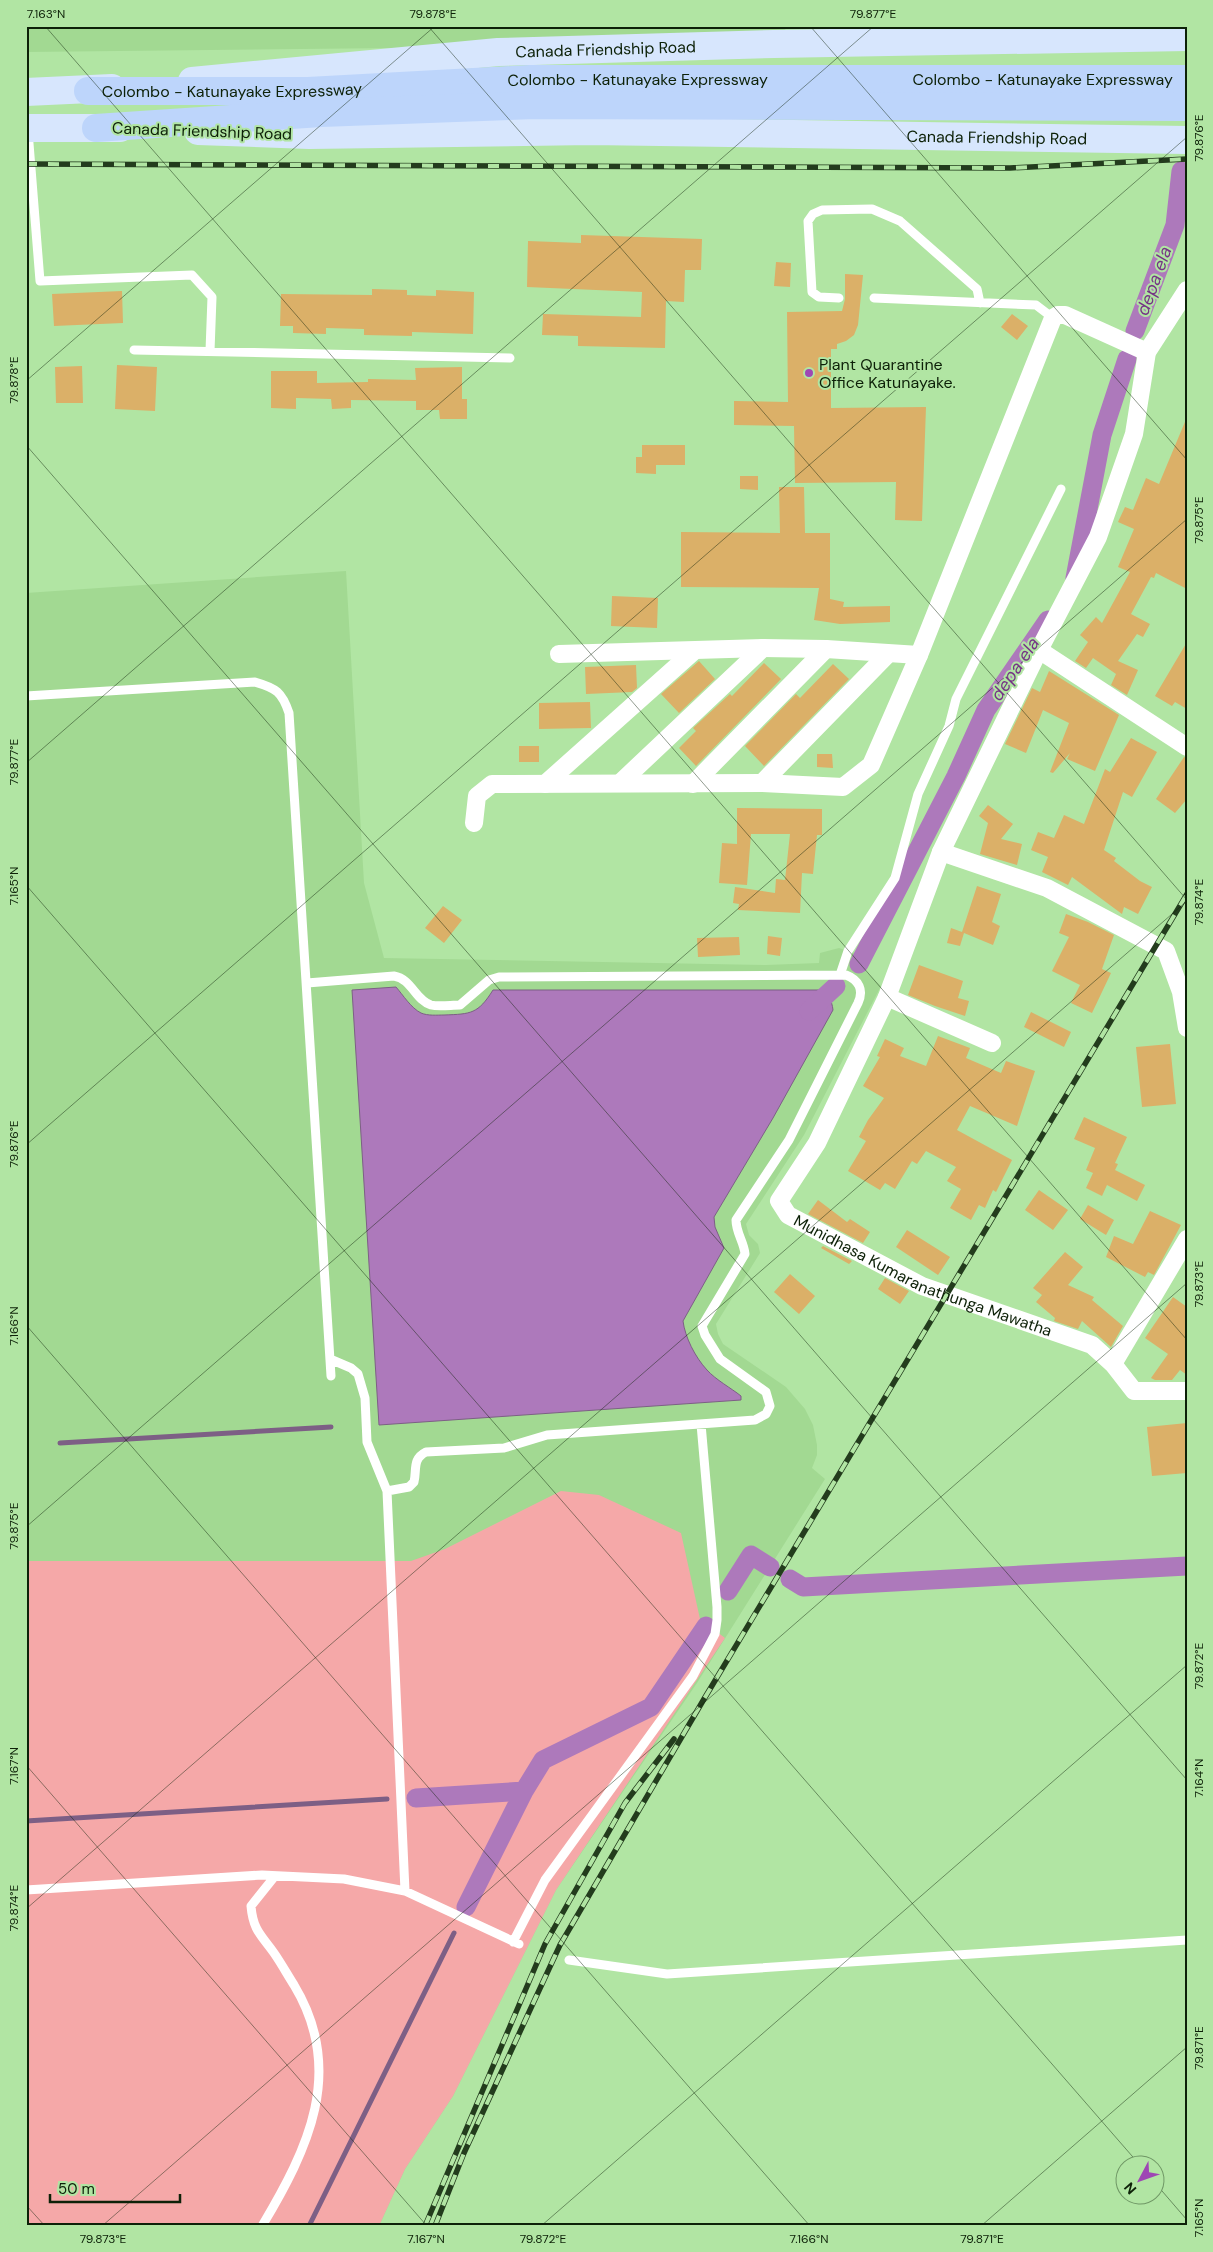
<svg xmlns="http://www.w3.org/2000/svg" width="1213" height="2252" font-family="'DM Sans',sans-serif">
	<rect width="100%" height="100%" fill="#b1e5a3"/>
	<!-- built -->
	<path fill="#a2d992" d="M 26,26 L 788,26 L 774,44 L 26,52 Z
		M 346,571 L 364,883 L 384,958 L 766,965 L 819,963 L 820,953 L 839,948 L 858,954 L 859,965 L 881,986 L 804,1135 L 746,1224 L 749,1235 L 758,1244 L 760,1253 L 716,1324 L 718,1334 L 723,1344 L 786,1387 L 805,1409 L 813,1425 L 817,1445 L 817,1455 L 812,1468 L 825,1479 L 697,1683 L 556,1890 L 453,2096 L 405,2169 L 379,2226 L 26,2226 L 26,593 Z"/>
	<!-- green -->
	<path fill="#f5a8a8" d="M 561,1491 L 599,1495 L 681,1533 L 700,1619 L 725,1638 L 556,1890 L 453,2096 L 405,2169 L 379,2226 L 26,2226 L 26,1561 L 411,1561 L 445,1549 Z"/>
	<!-- water -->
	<path fill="#ad79bb" stroke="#7d5f85" d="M 396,987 C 403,995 411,1008 421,1013 C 428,1016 437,1015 444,1015 C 471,1014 478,1014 493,990 L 819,990 C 828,995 832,1000 833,1010 L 773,1118 L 714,1217 L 715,1227 L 724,1248 L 683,1321 C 685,1337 695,1357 707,1370 C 716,1380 731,1388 741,1396 L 741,1400 L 379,1425 L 352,990 Z"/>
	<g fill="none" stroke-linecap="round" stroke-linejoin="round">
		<!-- stream -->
		<path stroke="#7d5f85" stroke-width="5" d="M 60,1443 L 331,1427
			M 26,1821 L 387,1799
			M 309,2226 L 454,1933"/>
		<!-- canal -->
		<path stroke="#ad79bb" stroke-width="19" d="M 1135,331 L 1175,225 L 1181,171
			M 1075,578 L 1102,435 L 1127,359
			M 859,964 L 956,776 L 986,710 L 1048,620
			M 809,1011 L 836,986
			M 790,1579 L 803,1587 L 1187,1566
			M 728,1591 L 751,1555 L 770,1567
			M 416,1798 L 524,1791
			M 466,1907 L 524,1791 L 543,1760 L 651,1707 L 706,1626"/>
	</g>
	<!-- building -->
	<path fill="#dbb068" d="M 581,235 L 702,239 L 701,270 L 685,270 L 684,302 L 666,301 L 665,348 L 578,346 L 578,336 L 542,335 L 543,314 L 641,317 L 642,292 L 527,287 L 528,241 L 581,243 Z
		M 776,262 L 791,263 L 790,287 L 774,286 Z
		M 845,274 L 863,275 L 858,325 L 854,335 L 846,341 L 837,344 L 837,349 L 831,349 L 831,408 L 926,407 L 922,521 L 895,520 L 896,482 L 795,483 L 794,426 L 734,425 L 734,401 L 788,402 L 787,312 L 842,311 L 845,299 Z
		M 372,289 L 407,290 L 407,295 L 436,296 L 436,290 L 474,292 L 473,334 L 412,332 L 412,336 L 364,335 L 364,329 L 326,328 L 326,334 L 293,333 L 293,326 L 280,326 L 281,294 L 372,295 Z
		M 122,291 L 123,323 L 54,326 L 52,294 Z
		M 1012,314 L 1028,326 L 1017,340 L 1001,327 Z
		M 117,365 L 157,367 L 155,411 L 115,409 Z
		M 82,366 L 83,403 L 56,403 L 55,367 Z
		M 462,367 L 462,399 L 467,399 L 467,419 L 440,419 L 439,410 L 416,410 L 416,401 L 351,400 L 351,408 L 332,409 L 331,399 L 296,398 L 296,409 L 271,408 L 271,371 L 317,371 L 317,383 L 368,382 L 368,379 L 416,380 L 415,368 Z
		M 1187,417 L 1187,589 L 1156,573 L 1154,578 L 1151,577 L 1131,614 L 1150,624 L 1143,637 L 1137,634 L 1118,661 L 1138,670 L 1127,695 L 1111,685 L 1116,674 L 1093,658 L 1086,668 L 1075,661 L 1088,642 L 1080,635 L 1096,617 L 1102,623 L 1130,572 L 1118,567 L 1134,529 L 1118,522 L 1125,507 L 1133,510 L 1146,478 L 1159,484 Z
		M 642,445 L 685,445 L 685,465 L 656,465 L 656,474 L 636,473 L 636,457 L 642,457 Z
		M 740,476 L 758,476 L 758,490 L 740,489 Z
		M 779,487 L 804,487 L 805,533 L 830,533 L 830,599 L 844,602 L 843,607 L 890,606 L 890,622 L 840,624 L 814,620 L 819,588 L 681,587 L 681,532 L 780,533 Z
		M 612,596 L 658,598 L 657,628 L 611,626 Z
		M 1187,642 L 1187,709 L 1175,702 L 1172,706 L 1155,696 Z
		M 699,661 L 715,679 L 679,713 L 661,694 Z
		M 764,663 L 781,679 L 696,766 L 679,748 L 696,731 L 693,728 L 730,694 L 732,696 Z
		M 833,664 L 849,679 L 764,766 L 745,746 L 796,694 L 800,698 Z
		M 636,665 L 637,688 L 632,692 L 586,694 L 585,667 Z
		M 1049,671 L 1119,715 L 1095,771 L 1067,759 L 1070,753 L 1053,773 L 1050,772 L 1069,723 L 1043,710 L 1026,753 L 1005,744 L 1032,688 L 1040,692 Z
		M 590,702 L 591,728 L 539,729 L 539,703 Z
		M 1131,738 L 1157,752 L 1132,797 L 1123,792 L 1104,850 L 1116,858 L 1114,861 L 1140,881 L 1152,887 L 1138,914 L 1124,907 L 1122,914 L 1072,877 L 1068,885 L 1042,872 L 1048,857 L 1031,850 L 1038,832 L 1054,838 L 1064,815 L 1084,824 L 1105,769 L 1110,772 Z
		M 519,746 L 539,746 L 539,762 L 519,762 Z
		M 817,754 L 832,754 L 833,768 L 817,767 Z
		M 1184,757 L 1187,758 L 1187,799 L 1175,813 L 1156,799 Z
		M 988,805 L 1013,824 L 1001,839 L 1022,844 L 1017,865 L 980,854 L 988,823 L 979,816 Z
		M 737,808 L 822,809 L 822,835 L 817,835 L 813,874 L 802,873 L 800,913 L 738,910 L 739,904 L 733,903 L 735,887 L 775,893 L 776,879 L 785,880 L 790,834 L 751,834 L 747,885 L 719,883 L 722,843 L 737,844 Z
		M 977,886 L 1001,894 L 992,922 L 1000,926 L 993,945 L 964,933 L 960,946 L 947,943 L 951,928 L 962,932 Z
		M 443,906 L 462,920 L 444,943 L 425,928 Z
		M 1066,914 L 1088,922 L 1114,935 L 1102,969 L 1111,973 L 1092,1013 L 1071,1003 L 1080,985 L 1052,971 L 1069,937 L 1059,933 Z
		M 768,936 L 782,938 L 780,956 L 767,954 Z
		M 739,937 L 740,955 L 698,957 L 697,938 Z
		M 919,965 L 963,981 L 958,998 L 969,1001 L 965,1016 L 935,1006 L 908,995 Z
		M 1031,1012 L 1071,1032 L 1064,1047 L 1024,1027 Z
		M 938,1036 L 970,1048 L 966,1058 L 1001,1073 L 1006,1061 L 1035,1071 L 1017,1126 L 970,1106 L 957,1130 L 1012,1160 L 996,1192 L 993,1190 L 985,1208 L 979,1205 L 971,1220 L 950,1208 L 961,1189 L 947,1181 L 956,1167 L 926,1151 L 917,1164 L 912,1161 L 895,1189 L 885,1183 L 880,1190 L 848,1171 L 866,1141 L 859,1137 L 868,1120 L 884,1098 L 863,1086 L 880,1057 L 877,1056 L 885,1039 L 904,1048 L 900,1056 L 926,1066 Z
		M 1170,1044 L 1176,1104 L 1142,1107 L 1136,1047 Z
		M 1084,1117 L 1127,1137 L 1115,1163 L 1118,1164 L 1115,1170 L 1145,1185 L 1137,1201 L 1107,1185 L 1102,1196 L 1086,1188 L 1093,1173 L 1086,1170 L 1095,1148 L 1074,1139 Z
		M 1039,1190 L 1068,1210 L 1053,1230 L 1025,1210 Z
		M 818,1200 L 847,1222 L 850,1219 L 870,1232 L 863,1243 L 808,1214 Z
		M 1088,1205 L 1114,1220 L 1106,1235 L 1080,1219 Z
		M 1150,1211 L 1181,1225 L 1154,1275 L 1148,1272 L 1145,1277 L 1106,1257 L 1114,1236 L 1133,1244 Z
		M 907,1230 L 950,1257 L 938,1275 L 896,1247 Z
		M 823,1246 L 852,1261 L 849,1264 L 821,1248 Z
		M 1065,1252 L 1083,1267 L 1068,1285 L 1094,1297 L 1092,1300 L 1123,1326 L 1111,1347 L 1082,1321 L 1078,1329 L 1054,1321 L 1055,1318 L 1036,1302 L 1042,1295 L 1033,1288 Z
		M 790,1274 L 815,1296 L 799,1314 L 774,1292 Z
		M 885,1278 L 909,1291 L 900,1304 L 878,1289 Z
		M 1173,1297 L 1187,1307 L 1187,1375 L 1180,1370 L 1172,1380 L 1155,1380 L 1151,1378 L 1168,1354 L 1145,1338 Z
		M 1187,1423 L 1187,1473 L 1152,1476 L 1147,1427 Z"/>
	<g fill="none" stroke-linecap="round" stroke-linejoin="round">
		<!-- service -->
		<path stroke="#fff" stroke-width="9" d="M 28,131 L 40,281 L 192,275 L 212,297 L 210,351
			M 839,298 L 819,297 L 812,292 L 808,221 L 813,214 L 822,210 L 872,209 L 900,221 L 977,289 L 980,303
			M 874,298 L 1036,305 L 1053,318
			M 134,350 L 510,358
			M 26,696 L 255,682 C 276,688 282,692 289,713 L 331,1376
			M 840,975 L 848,951 L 895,878 L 918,794 L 949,726 L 956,699 L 1061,489
			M 307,983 L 394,976 C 412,979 415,1000 431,1005 C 439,1007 451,1005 460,1005 L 489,980 L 499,977 L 846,975 C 859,980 864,990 858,1003 L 789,1140 L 736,1220 C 736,1233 744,1242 745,1254 L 702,1326 L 705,1335 L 720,1359 L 766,1392 L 770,1406 L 766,1414 L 755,1420 L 547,1435 L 504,1448 L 426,1452 C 412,1459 417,1470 414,1482 L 409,1487 L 387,1491
			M 330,1359 L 351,1368 L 358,1374 L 365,1398 L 367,1442 L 387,1491 L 405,1891
			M 26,1890 L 262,1875 L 344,1879 L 405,1891 L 519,1944
			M 513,1942 L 545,1880 L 693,1676 L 715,1634 L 717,1620 L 717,1607 L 701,1424
			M 569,1960 L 667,1974 L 1187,1940
			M 262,2226 C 308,2149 346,2071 294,1985 C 287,1974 281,1963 274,1953 C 261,1935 253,1930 251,1906 L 275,1876"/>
		<!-- minor -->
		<g stroke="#fff" stroke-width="18">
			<path id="s1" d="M 1187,290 L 1147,352 L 1134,434 L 1098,537 L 1039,650 L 941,852 L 887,997 L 817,1143 L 779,1201 L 788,1215 L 922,1286 L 1092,1345 L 1113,1364 L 1134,1391 L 1187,1391"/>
			<path d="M 1039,650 L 1187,747"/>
			<path d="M 559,654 L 763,648 L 826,649 L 919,655"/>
			<path d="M 620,783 L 763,648"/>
			<path d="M 762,783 L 888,654"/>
			<path d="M 545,784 L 694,651"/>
			<path d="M 693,784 L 826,649"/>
			<path d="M 474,823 L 477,796 L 492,784 L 762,783 L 843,787 L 871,765 L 919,655 L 1053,318 L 1058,315 L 1065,315 L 1147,352"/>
			<path d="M 941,852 L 1047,888 L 1166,951 L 1181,992 L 1187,1028"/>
			<path d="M 887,997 L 992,1043"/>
			<path d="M 1113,1364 L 1187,1239"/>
		</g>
		<!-- primary -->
		<g stroke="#d7e6fd" stroke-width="28">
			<path id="s2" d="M 192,81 L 498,52 L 774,44 L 1187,37"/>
			<path d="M 26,92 L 112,88"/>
			<path d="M 26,128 L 120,128"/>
			<path id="s3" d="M 198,131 L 309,135 L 591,131 L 1187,140"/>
		</g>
		<!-- motorway -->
		<g stroke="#bdd5fb" stroke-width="28">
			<path id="s4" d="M 88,91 L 308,91 L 530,79 L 1187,79"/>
			<path d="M 96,128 L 321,113 L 535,105 L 1187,107"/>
		</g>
		<defs>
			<path id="rail" d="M 26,164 L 1010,168 L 1187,159
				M 425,2226 L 545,1944 L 625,1803 L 674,1739
				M 435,2226 L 464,2153 L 560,1945 L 704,1699 L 1187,894"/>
		</defs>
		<!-- rail casing -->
		<use href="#rail" stroke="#233c1d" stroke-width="5.5"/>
		<!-- rail -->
		<use href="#rail" stroke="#b1e5a3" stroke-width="4" stroke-dasharray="11" stroke-linecap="butt"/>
	</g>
	<!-- ticks -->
	<path fill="none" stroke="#0d2108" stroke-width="1" stroke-opacity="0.45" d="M 45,26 L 1187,1340M 428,26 L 1187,900M 810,26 L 1187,460M 26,381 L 435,26M 26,445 L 1187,1780M 26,763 L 874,26M 26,885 L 1139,2164M 26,1145 L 1187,137M 26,1325 L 810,2226M 26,1527 L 1187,519M 26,1765 L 427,2226M 26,1909 L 1187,901M 1156,2184 L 1187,2220M 26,2205 L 45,2226M 102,2226 L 1187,1283M 541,2226 L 1187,1665M 981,2226 L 1187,2047"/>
	<!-- markers -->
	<circle fill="#9e47b4" stroke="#b1e5a3" stroke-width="2" cx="809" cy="373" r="5"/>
	<g text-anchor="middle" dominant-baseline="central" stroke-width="4" stroke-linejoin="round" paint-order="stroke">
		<!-- street labels -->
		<g font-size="16" fill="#0d2108" stroke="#b1e5a3">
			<text stroke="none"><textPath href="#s2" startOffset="415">Canada Friendship Road</textPath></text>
			<text stroke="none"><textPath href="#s4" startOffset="955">Colombo - Katunayake Expressway</textPath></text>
			<text stroke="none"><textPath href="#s4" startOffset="550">Colombo - Katunayake Expressway</textPath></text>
			<text stroke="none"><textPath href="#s4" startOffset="144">Colombo - Katunayake Expressway</textPath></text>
			<text transform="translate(202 131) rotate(2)">Canada Friendship Road</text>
			<text stroke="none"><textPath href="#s3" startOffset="799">Canada Friendship Road</textPath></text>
			<text stroke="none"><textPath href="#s1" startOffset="1169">Munidhasa Kumaranathunga Mawatha</textPath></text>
		</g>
		<!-- poi labels -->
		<g font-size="16" fill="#0d2108" stroke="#b1e5a3" text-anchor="start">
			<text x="819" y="364">Plant Quarantine<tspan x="819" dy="18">Office Katunayake.</tspan></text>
		</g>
		<!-- water labels -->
		<g font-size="18" font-style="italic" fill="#753485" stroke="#b1e5a3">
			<text transform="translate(1154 281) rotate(-70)">depa ela</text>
			<text transform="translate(1015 669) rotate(-56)">depa ela</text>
		</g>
	</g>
	<!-- border -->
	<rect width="1213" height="2252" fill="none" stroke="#b1e5a3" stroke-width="55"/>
	<!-- north arrow -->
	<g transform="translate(1140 2180) rotate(229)"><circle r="24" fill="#b1e5a3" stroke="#6f9765"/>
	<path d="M0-4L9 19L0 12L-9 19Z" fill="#9e47b4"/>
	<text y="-8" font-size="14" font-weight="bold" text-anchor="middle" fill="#0d2108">N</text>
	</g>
	<!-- scale -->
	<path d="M50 2194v8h130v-8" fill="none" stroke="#0d2108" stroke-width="2.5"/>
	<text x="58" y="2194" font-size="15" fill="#0d2108" stroke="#b1e5a3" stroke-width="4" paint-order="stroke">50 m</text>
	<rect x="28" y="28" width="1158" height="2196" fill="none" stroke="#0d2108" stroke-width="2"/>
	<g font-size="12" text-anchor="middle" fill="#0d2108">
		<text x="46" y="18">7.163°N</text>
		<text x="433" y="18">79.878°E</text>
		<text x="873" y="18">79.877°E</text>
		<text transform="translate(1199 138) rotate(-90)" y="4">79.876°E</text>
		<text transform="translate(14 380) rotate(-90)" y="4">79.878°E</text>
		<text transform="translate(1199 520) rotate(-90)" y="4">79.875°E</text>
		<text transform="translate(14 762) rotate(-90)" y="4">79.877°E</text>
		<text transform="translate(14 886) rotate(-90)" y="4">7.165°N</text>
		<text transform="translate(1199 902) rotate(-90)" y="4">79.874°E</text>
		<text transform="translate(14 1144) rotate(-90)" y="4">79.876°E</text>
		<text transform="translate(1199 1284) rotate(-90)" y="4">79.873°E</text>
		<text transform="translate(14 1326) rotate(-90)" y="4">7.166°N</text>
		<text transform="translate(14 1526) rotate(-90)" y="4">79.875°E</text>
		<text transform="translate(1199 1666) rotate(-90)" y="4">79.872°E</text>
		<text transform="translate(14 1766) rotate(-90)" y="4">7.167°N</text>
		<text transform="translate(1199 1778) rotate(-90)" y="4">7.164°N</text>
		<text transform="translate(14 1908) rotate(-90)" y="4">79.874°E</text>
		<text transform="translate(1199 2048) rotate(-90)" y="4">79.871°E</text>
		<text transform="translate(1199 2218) rotate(-90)" y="4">7.165°N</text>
		<text x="103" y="2243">79.873°E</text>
		<text x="426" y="2243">7.167°N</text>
		<text x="543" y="2243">79.872°E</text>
		<text x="809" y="2243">7.166°N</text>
		<text x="982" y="2243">79.871°E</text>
	</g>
</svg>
